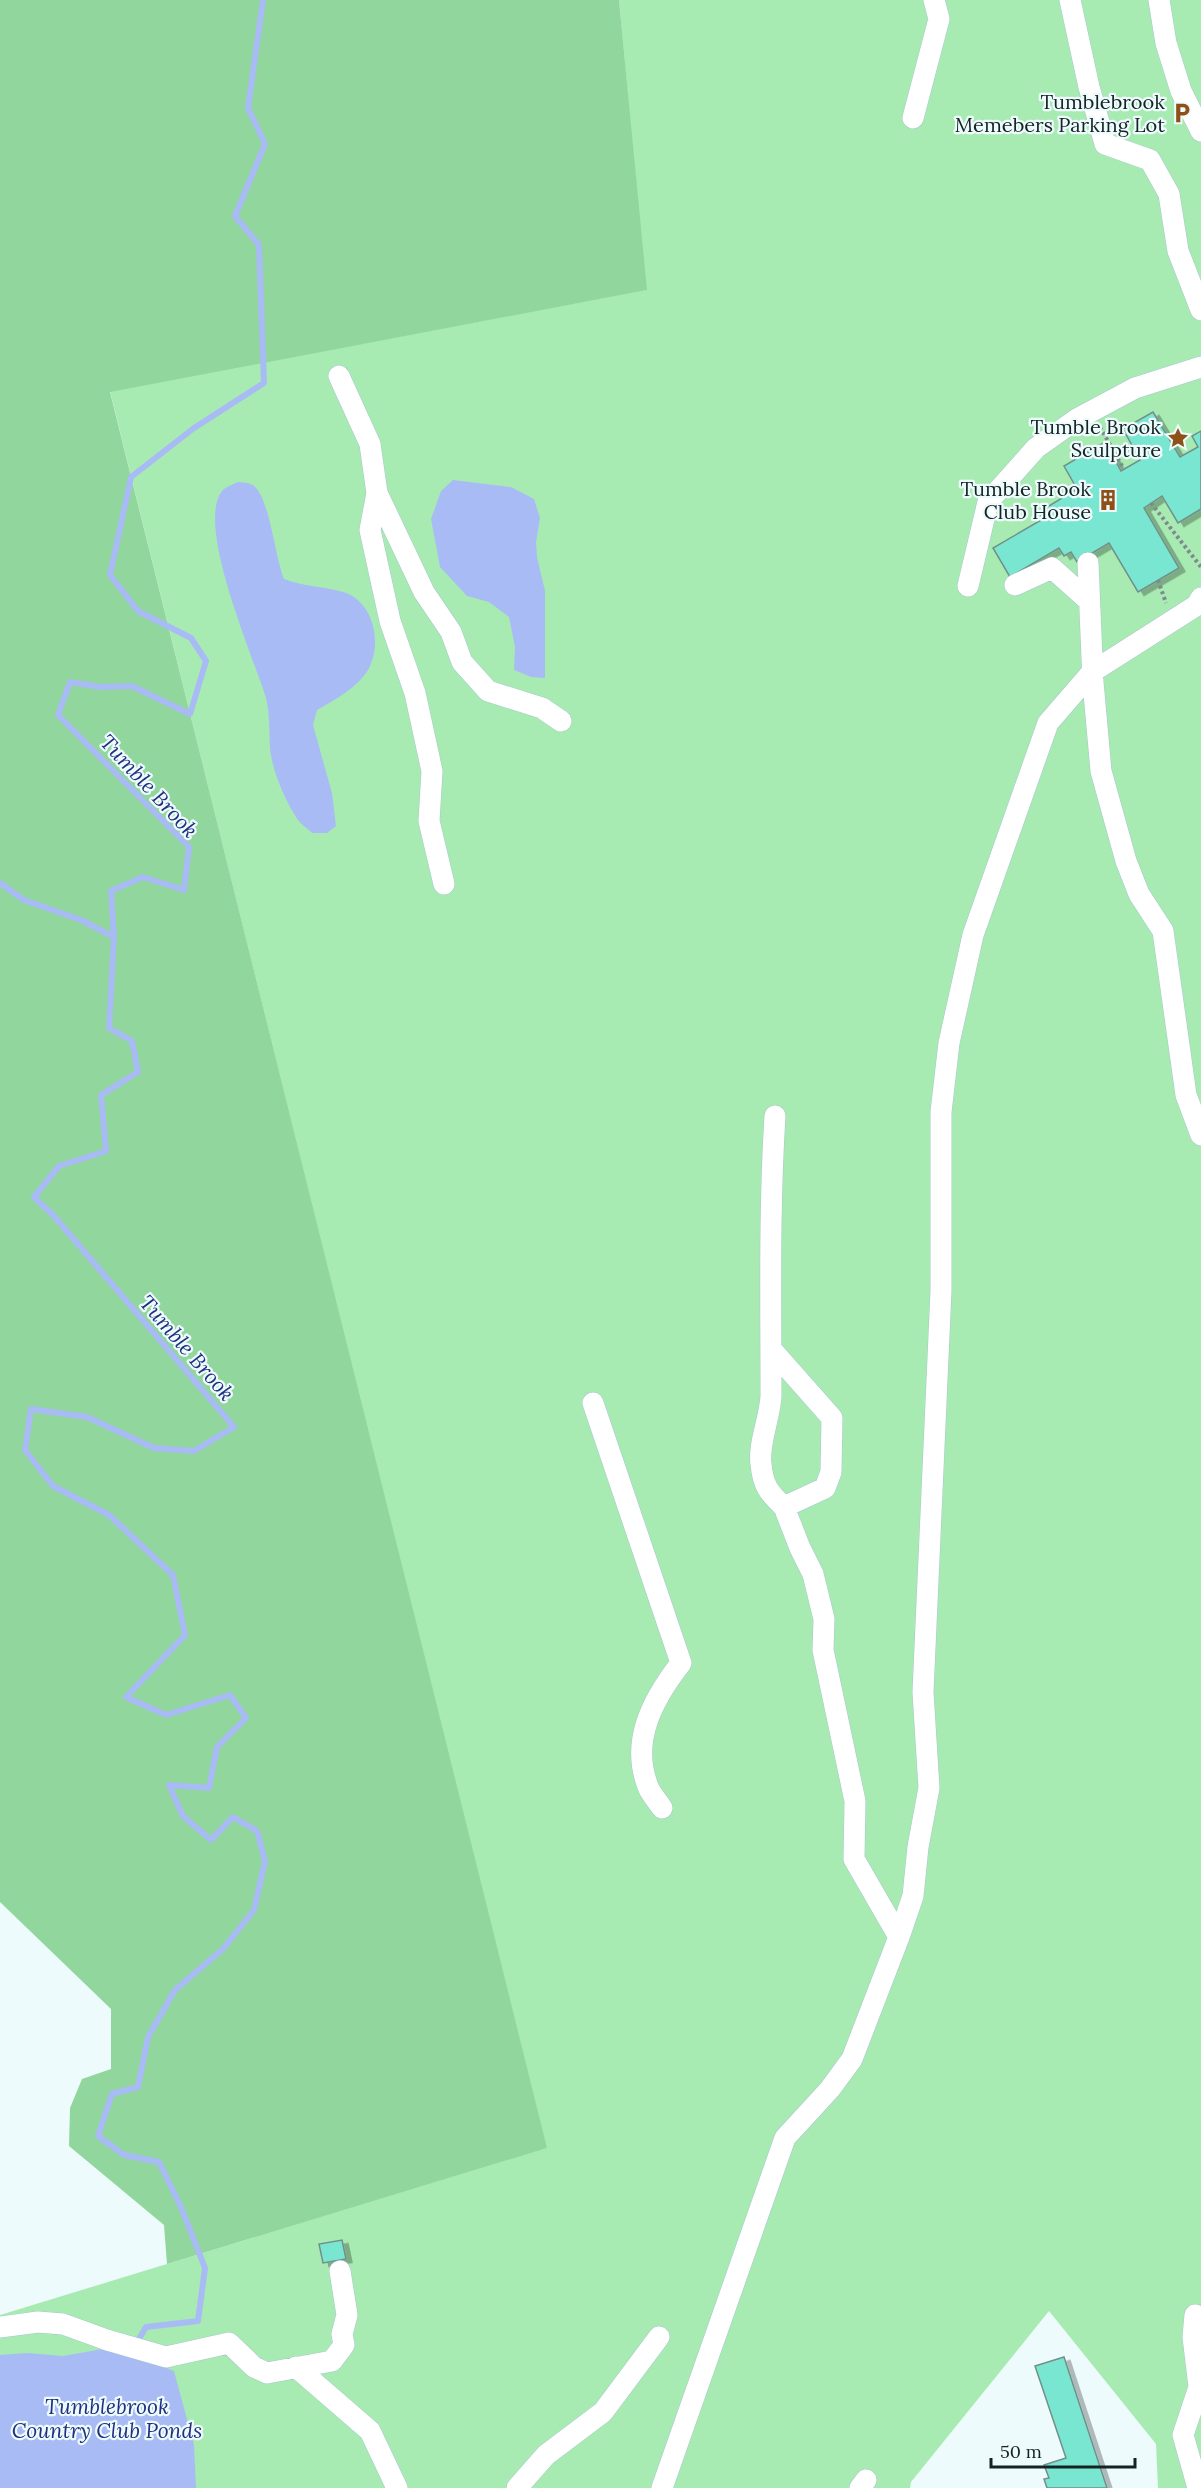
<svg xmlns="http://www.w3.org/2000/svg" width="1201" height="2488" font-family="Lora,serif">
	<defs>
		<filter id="shadow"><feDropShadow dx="6" dy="3.5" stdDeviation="0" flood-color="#0004"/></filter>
	</defs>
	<rect width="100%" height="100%" fill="#eefbfd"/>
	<!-- green -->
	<path fill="#a8ebb2" d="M 619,0 L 1201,0 L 1201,2488 L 1158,2488 L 1156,2444 L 1049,2311 L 911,2482 L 910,2488 L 0,2488 L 0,2315 L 546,2148 L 110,391 L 646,290 Z"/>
	<!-- forest -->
	<path fill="#91d69c" d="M 0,0 L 619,0 L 647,290 L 110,392 L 547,2148 L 167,2264 L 164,2225 L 69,2146 L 70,2108 L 82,2079 L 111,2069 L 111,2009 L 0,1902 Z"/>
	<!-- water -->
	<path fill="#a8bbf5" d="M 453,480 L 511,487 L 534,499 L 540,518 L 536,542 L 537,557 L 545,591 L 545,678 L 531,677 L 514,670 L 515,647 L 509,617 L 489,602 L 467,596 L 440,567 L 431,519 L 441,491 Z
		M 238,482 C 245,483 251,482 256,488 C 270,503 275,556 284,579 C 304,587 323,586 343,592 C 374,601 383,644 368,670 C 356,689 336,699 317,710 L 313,725 L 332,793 L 336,826 L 327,833 L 312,833 C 307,828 299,823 296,817 C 284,798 272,770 270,748 C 269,732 270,714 266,698 C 254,658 195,525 222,491 C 225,487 234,484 238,482 Z
		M 114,2347 L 174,2371 L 194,2445 L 196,2488 L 0,2488 L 0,2355 L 27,2353 L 63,2356 Z"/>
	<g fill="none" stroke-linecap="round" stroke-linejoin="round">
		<!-- stream -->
		<path stroke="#a8bbf5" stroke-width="6" d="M 0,883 L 24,900 L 81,920 L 114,937
			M 136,2344 L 146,2327 L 198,2321 L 205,2268 L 181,2207 L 159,2162 L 124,2155 L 98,2136 L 112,2094 L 138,2087 L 148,2037 L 175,1990 L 223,1949 L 254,1910 L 265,1861 L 257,1831 L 233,1817 L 211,1840 L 183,1816 L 169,1785 L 209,1788 L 217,1747 L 246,1718 L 230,1695 L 166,1715 L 126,1697 L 185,1635 L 173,1575 L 109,1515 L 53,1486 L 25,1450 L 31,1409 L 87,1417 L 154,1448 L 194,1451 L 234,1427 L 54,1216 L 34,1197 L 59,1166 L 106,1151 L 101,1095 L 138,1072 L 132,1041 L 109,1028 L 114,937 L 111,891 L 143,877 L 184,890 L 189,847 L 58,715 L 70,682 L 100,687 L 132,686 L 190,714 L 206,661 L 191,638 L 138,611 L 110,575 L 131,477 L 194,428 L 264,383 L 259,245 L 235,216 L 265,144 L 248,108 L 263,0"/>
	</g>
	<!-- building -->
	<path fill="#78e6d0" stroke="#729089" stroke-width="1.5" filter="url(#shadow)" d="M 1153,412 L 1180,457 L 1198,447 L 1192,436 L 1201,431 L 1201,509 L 1178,523 L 1162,496 L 1144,508 L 1179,568 L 1138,592 L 1109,543 L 1077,562 L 1071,552 L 1064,556 L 1059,548 L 1010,577 L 993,548 L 1043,519 L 1039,512 L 1077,489 L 1064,466 L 1105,442 L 1121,471 L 1140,460 L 1123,429 Z
		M 342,2240 L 346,2259 L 323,2263 L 319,2244 Z
		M 1064,2357 L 1107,2488 L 1047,2488 L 1044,2479 L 1049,2478 L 1044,2465 L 1066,2458 L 1035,2366 Z"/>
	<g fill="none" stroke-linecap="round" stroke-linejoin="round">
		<defs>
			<path id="minor" d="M 1070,0 L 1089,87 L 1105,144 L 1150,160 L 1169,194 L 1178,251 L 1201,310
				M 1159,0 L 1166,43 L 1181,91 L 1201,131
				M 913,118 L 939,19 L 934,0
				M 339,376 L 370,444 L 377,493 L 424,592 L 451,632 L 462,662 L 488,691 L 542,708 L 561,721
				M 377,493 L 370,530 L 390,621 L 415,693 L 432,771 L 429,821 L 444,884
				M 1088,563 L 1093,682 L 1101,771 L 1126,861 L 1139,894 L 1163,931 L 1186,1095 L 1201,1135
				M 1015,585 L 1052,568 L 1089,601
				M 968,586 L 988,502 L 1036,448 L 1077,419 L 1135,388 L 1201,367
				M 771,1349 L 832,1418 L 831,1472 L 825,1488 L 784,1507 C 769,1493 763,1486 761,1464 C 758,1444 770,1418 771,1396 C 771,1303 769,1210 775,1116
				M 593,1403 L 681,1663 C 653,1699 629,1742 649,1789 C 652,1795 658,1802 662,1808
				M 899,1937 L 913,1896 L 918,1847 L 929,1788 L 923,1692 L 941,1291 L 941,1112 L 949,1043 L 973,935 L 1048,723 L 1092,672 L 1197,605 L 1201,598
				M 1195,2315 L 1193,2337 L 1199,2387 L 1183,2435 L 1198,2488
				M 0,2327 L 38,2322 L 63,2324 L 107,2340 L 166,2357 L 229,2343 L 254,2367 L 267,2373 L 332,2361 L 344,2345 L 342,2334 L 347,2315 L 340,2271
				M 296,2367 L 370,2431 L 397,2488
				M 517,2488 L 546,2455 L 603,2412 L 659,2337
				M 662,2488 L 785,2138 L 830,2089 L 852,2059 L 899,1937 L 854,1859 L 855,1801 L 823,1650 L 824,1619 L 813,1574 L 800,1548 L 784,1507
				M 860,2488 L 866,2480"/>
		</defs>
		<!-- minor casing -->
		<use href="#minor" stroke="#a7c7cd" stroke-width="22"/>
		<!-- path -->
		<path stroke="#7e8b8d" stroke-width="4" stroke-dasharray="3 3" stroke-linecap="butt" d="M 1100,427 L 1122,466
			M 1151,503 L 1201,567
			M 1158,580 L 1166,603"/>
		<!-- minor -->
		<use href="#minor" stroke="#fff" stroke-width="21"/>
	</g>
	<!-- icons -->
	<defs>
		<symbol id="parking-bare" viewBox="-9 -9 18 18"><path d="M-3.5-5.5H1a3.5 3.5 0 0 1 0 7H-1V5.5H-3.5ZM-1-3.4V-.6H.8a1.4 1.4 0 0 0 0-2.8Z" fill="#8f5017" stroke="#eefbfd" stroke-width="2.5" paint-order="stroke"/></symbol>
		<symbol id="sight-bare" viewBox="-9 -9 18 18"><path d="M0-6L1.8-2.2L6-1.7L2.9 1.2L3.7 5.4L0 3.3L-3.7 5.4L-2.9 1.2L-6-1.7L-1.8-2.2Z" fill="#8f5017" stroke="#eefbfd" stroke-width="2.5" paint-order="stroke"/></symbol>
		<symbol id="building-bare" viewBox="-9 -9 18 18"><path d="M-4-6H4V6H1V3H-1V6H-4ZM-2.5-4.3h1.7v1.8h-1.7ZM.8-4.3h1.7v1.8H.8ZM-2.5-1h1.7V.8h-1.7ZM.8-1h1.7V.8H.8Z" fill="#8f5017" stroke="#eefbfd" stroke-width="2.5" paint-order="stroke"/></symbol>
	</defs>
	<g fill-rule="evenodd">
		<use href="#parking-bare" x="1167" y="98" width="30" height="30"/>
		<use href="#sight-bare" x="1163" y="423" width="30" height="30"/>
		<use href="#building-bare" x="1093" y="485" width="30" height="30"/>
	</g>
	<g text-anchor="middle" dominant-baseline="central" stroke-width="4.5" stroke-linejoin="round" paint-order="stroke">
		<!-- poi labels -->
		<g font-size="20" fill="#162325" stroke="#eefbfd" text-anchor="end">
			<text x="1165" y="101">Tumblebrook<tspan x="1165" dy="23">Memebers Parking Lot</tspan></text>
			<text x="1161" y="426">Tumble Brook<tspan x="1161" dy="23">Sculpture</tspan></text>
			<text x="1091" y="488">Tumble Brook<tspan x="1091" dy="23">Club House</tspan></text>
		</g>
		<!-- water labels -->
		<g font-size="21" font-style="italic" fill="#222f80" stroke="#eefbfd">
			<text transform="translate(149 786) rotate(47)">Tumble Brook</text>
			<text transform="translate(187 1348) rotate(49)">Tumble Brook</text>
			<text x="107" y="2406">Tumblebrook<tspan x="107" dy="24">Country Club Ponds</tspan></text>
		</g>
	</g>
	<!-- scale -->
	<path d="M991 2458v9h144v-9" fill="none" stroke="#162325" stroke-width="3"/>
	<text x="1000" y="2458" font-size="18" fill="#162325" stroke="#eefbfd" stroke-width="4.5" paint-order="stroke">50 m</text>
</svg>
